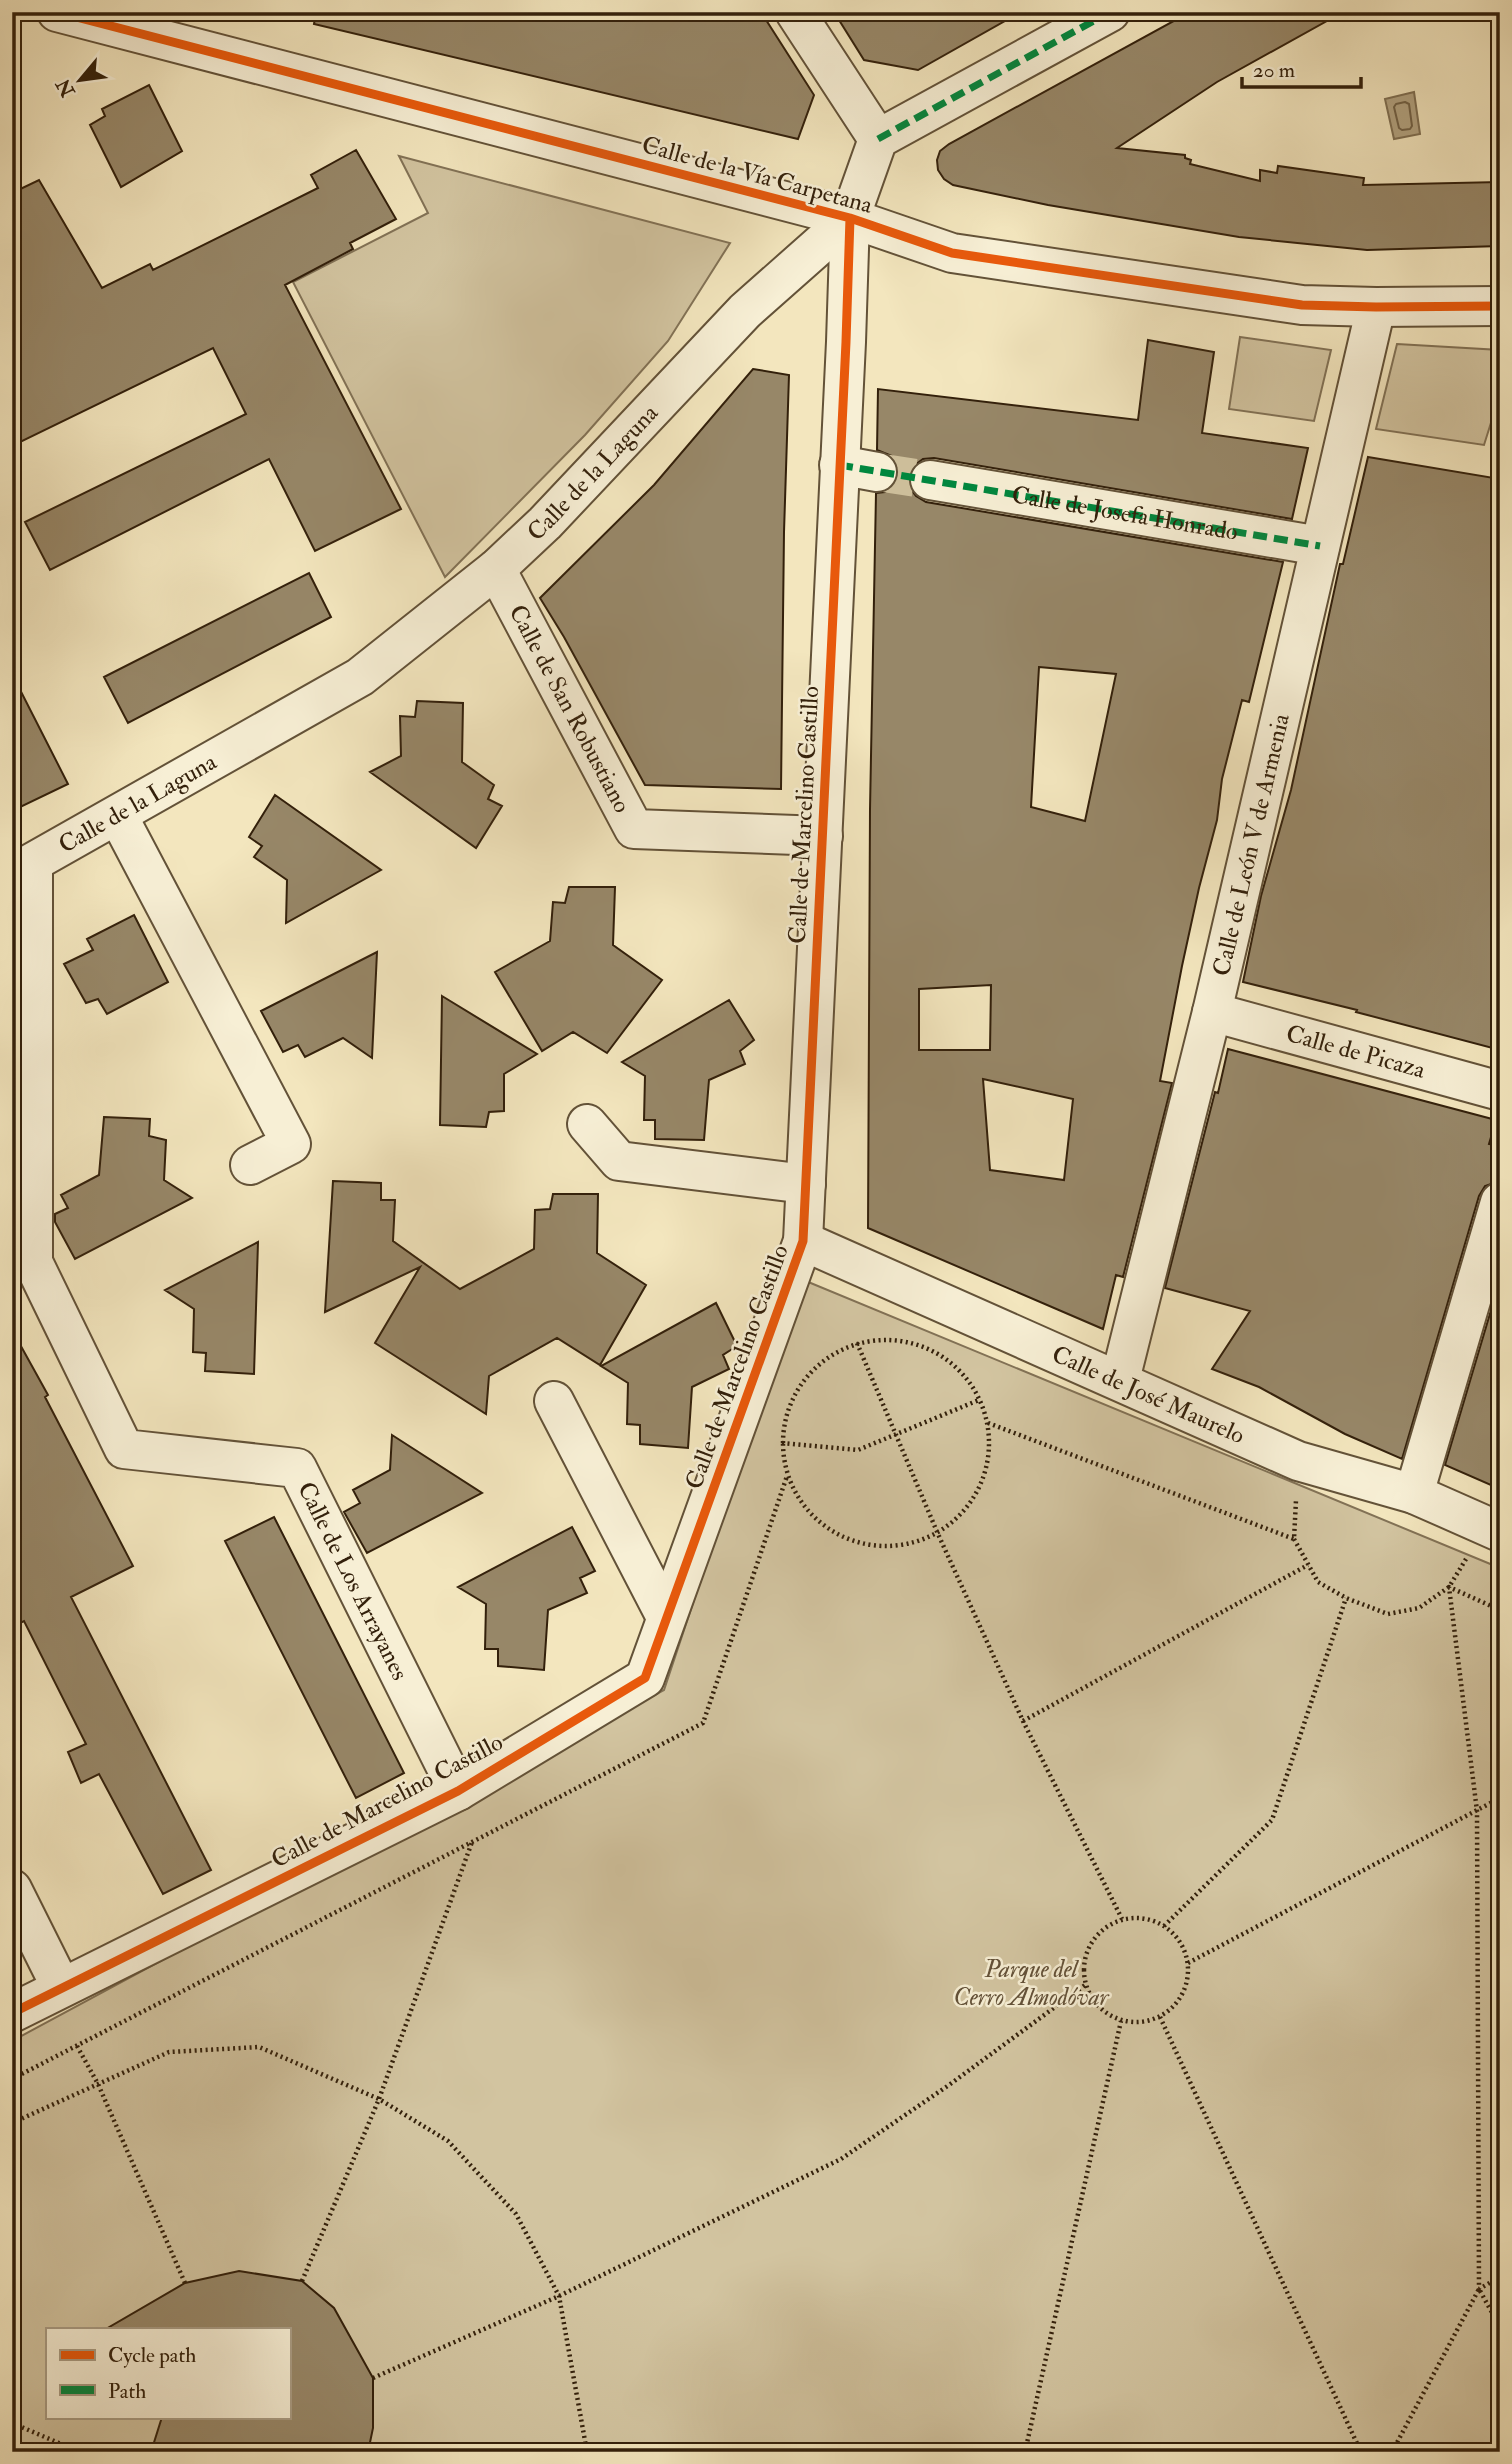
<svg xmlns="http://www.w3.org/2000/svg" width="1512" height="2464" font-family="'IM FELL Double Pica',serif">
	<rect width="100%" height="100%" fill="#f3e6be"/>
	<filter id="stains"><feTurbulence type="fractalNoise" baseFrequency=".00286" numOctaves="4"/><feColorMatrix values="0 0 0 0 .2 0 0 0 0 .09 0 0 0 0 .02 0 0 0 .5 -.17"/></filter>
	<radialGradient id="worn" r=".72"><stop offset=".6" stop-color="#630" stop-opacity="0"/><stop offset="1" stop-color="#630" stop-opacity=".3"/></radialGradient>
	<!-- green -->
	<path fill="#d2c4a0" stroke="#827256" stroke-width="2" fill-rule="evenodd" d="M 399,156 L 730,243 L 668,341 L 585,435 L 445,577 L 293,282 L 428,213 Z
		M 1240,337 L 1331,350 L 1314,421 L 1229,409 Z
		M 1397,344 L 1500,350 L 1500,394 L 1484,445 L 1376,429 Z
		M 801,1279 L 1500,1568 L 1500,2452 L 12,2452 L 12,2041 L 664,1690 ZM 47,2329 L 289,2329 L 289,2417 L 47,2417 Z"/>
	<!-- water -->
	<path fill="#b2a381" stroke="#7f6f52" stroke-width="2" d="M 1414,92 L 1420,134 L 1394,139 L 1385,99 Z"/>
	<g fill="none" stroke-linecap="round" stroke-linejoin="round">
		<!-- shore -->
		<path stroke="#726246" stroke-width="2" d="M 1405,102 L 1409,104 L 1412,126 L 1410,129 L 1402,130 L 1399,128 L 1394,107 L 1396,104 Z"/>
	</g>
	<!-- building -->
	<path fill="#978768" stroke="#33200b" stroke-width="2" fill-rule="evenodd" d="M 316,12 L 761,12 L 814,95 L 798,139 L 314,24 Z
		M 834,12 L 1021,12 L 918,70 L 864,60 Z
		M 1190,12 L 1343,12 L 1217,82 L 1117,148 L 1185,155 L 1185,158 L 1191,160 L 1190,164 L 1260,181 L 1260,170 L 1277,173 L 1278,166 L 1364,178 L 1363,185 L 1500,182 L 1500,246 L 1367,250 L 1239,237 L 1048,205 L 953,185 L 944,179 L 938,170 L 937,160 L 940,151 L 949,144 Z
		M 149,85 L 182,151 L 121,187 L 90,125 L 105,116 L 102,109 Z
		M 356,150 L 396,219 L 350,243 L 353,249 L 285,285 L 401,509 L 315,551 L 269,459 L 50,570 L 25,522 L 246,414 L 213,348 L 12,446 L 12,193 L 39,180 L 102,288 L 150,264 L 153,270 L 318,188 L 311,175 Z
		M 1148,340 L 1214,352 L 1202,433 L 1308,448 L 1292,519 L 934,458 L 923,459 L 914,466 L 908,477 L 909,487 L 916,496 L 926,502 L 1283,562 L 1249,702 L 1242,700 L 1222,779 L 1217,820 L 1199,888 L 1182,966 L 1160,1081 L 1172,1083 L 1123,1277 L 1116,1275 L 1103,1329 L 868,1228 L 870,809 L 876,493 L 885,492 L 893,487 L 899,475 L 898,465 L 892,456 L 877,450 L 878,389 L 1138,420 ZM 1039,667 L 1116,674 L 1085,821 L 1031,807 ZM 991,985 L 990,1050 L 919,1050 L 919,989 ZM 983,1079 L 1073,1099 L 1064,1180 L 990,1170 Z
		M 753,369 L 789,375 L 784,532 L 781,789 L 645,785 L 564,637 L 540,598 L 654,485 Z
		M 1368,457 L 1500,479 L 1500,1050 L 1356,1012 L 1357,1010 L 1243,982 L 1261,896 L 1291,790 L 1340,564 L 1343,564 Z
		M 309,573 L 331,617 L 128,723 L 104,677 Z
		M 12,674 L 68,784 L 12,811 Z
		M 417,701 L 463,703 L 462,762 L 494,785 L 488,799 L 502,806 L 476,848 L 370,772 L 401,756 L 400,716 L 415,717 Z
		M 275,795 L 381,870 L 286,923 L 287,880 L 254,857 L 262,846 L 249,837 Z
		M 569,887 L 615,887 L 613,945 L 662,980 L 607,1053 L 573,1032 L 542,1051 L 495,972 L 550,941 L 553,902 L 565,903 Z
		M 134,915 L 168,982 L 107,1014 L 98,999 L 86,1003 L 64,964 L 93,950 L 87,939 Z
		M 377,952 L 372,1058 L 343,1038 L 305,1057 L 298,1045 L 283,1052 L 261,1011 Z
		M 442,996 L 537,1054 L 504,1074 L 504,1111 L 489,1112 L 486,1127 L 440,1125 Z
		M 729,1000 L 754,1040 L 740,1051 L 745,1064 L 709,1080 L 704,1140 L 655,1139 L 655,1120 L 644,1120 L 645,1076 L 622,1062 Z
		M 1228,1049 L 1496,1120 L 1489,1144 L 1500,1146 L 1500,1181 L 1485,1186 L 1479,1196 L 1402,1459 L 1345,1434 L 1259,1387 L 1212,1369 L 1250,1311 L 1165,1288 L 1215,1092 L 1218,1093 Z
		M 104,1117 L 150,1119 L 149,1136 L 166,1140 L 164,1180 L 192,1198 L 75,1259 L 55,1222 L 55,1214 L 68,1208 L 61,1195 L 99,1175 Z
		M 333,1181 L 381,1183 L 381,1200 L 395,1200 L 393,1241 L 460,1289 L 534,1249 L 535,1210 L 550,1209 L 553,1194 L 598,1194 L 597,1253 L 646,1285 L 600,1365 L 557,1338 L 489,1376 L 486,1414 L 375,1343 L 420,1267 L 325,1312 Z
		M 258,1242 L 254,1374 L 205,1371 L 206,1353 L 193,1352 L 194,1309 L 165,1290 Z
		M 1500,1280 L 1500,1489 L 1445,1465 Z
		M 716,1303 L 737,1346 L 723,1355 L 729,1369 L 692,1387 L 688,1448 L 640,1444 L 640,1425 L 627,1424 L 628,1383 L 601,1366 Z
		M 12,1330 L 48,1395 L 45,1397 L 133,1566 L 71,1597 L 211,1870 L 163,1894 L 99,1774 L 81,1783 L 68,1752 L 86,1744 L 24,1621 L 12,1627 Z
		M 392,1435 L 482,1493 L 367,1553 L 344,1512 L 360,1503 L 353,1490 L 390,1470 Z
		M 274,1517 L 404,1773 L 356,1798 L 225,1541 Z
		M 572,1527 L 595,1571 L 580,1578 L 587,1593 L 548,1610 L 544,1670 L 498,1666 L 498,1649 L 485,1649 L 486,1604 L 458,1587 Z
		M 239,2271 L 302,2281 L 334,2308 L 373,2378 L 373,2428 L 368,2452 L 151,2452 L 162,2417 L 289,2417 L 289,2329 L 106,2329 L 185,2283 Z"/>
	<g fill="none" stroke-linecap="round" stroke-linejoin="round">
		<!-- minor-tunnel -->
		<path stroke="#cdbe9a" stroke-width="38" stroke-dasharray="38 19" stroke-linecap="butt" d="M 877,472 L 930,480"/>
		<defs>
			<g id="minor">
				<path d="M 57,12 L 850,218 L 952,253 L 1302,305 L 1376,307 L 1500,306"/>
				<path d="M 795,12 L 878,139"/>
				<path d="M 839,465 L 877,472"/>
				<path d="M 930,480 L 1320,546"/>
				<path id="s1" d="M 496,569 L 634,829 L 823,836"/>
				<path d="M 118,816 L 291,1144 L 250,1165"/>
				<path id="s2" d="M 33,864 L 33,1262 L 124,1449 L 297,1468 L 458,1791"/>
				<path id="s3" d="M 12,874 L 360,677 L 496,569 L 545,523 L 745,311 L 850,218 L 878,139 L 1110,12"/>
				<path id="s4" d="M 1212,1012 L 1500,1091"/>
				<path d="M 587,1124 L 619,1161 L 806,1184"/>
				<path id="s5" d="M 803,1241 L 1298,1461 L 1414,1494 L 1500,1532"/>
				<path id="s6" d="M 1120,1380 L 1212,1012 L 1376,307"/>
				<path d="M 554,1401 L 666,1617"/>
				<path d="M 1414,1494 L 1500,1202"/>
				<path d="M 12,1889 L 61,1987"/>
				<path d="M 12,2013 L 458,1791 L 645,1678 L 803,1241 L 846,342 L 850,218"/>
			</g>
		</defs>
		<!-- minor casing -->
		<use href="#minor" stroke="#635238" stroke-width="42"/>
		<!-- path -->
		<path stroke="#33200b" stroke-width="4.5" stroke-dasharray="2 3.5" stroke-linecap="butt" d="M783 1443a103 103 0 1 1 206 0a103 103 0 1 1-206 0Z
			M 857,1343 L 938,1534 L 1023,1721 L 1122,1919
			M 988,1423 L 1294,1539 L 1296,1500
			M 782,1443 L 858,1450 L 979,1400
			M 1294,1539 L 1318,1582 L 1346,1598 L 1388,1614 L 1419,1608 L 1449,1587 L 1466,1559
			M 1500,1610 L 1449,1587 L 1477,1811 L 1479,2289 L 1500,2277
			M 1023,1721 L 1308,1565
			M1084 1970a52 52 0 1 1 104 0a52 52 0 1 1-104 0Z
			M 1164,1926 L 1272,1820 L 1346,1598
			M 1188,1963 L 1500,1798
			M 1160,2017 L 1361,2452
			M 77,2046 L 98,2084 L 185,2283
			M 12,2079 L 703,1723 L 787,1476
			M 12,2123 L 169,2052 L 259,2047 L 379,2099 L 448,2141 L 516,2214 L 559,2296 L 587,2452
			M 302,2281 L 379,2099 L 472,1842
			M 373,2378 L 559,2296 L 841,2159 L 949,2085 L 1085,1985
			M 12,2423 L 80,2452
			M 1025,2452 L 1121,2021
			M 1392,2452 L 1479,2289 L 1500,2327"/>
		<!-- minor -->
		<use href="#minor" stroke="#f7efd5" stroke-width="38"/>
		<!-- quiet -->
		<g stroke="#00873e" stroke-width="7" stroke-dasharray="14 7" stroke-linecap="butt">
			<path d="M 878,139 L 1110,12"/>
			<path id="s7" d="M 839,465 L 1320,546"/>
		</g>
		<defs>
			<path id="cycleway" d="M 57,12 L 850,218 L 952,253 L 1302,305 L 1376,307 L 1500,306
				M 12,2013 L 458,1791 L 645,1678 L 803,1241 L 846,342 L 850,218"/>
		</defs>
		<!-- cycleway casing -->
		<use href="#cycleway" stroke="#f7efd5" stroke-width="13"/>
		<!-- cycleway -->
		<use href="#cycleway" stroke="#e8590c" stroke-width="9"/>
	</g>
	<g text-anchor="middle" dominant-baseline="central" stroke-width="5" stroke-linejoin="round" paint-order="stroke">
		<!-- street labels -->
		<g font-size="24" fill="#33200b" stroke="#f7efd5">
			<text transform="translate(757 175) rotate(15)">Calle de la Vía Carpetana</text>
			<text stroke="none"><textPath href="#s3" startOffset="710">Calle de la Laguna</textPath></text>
			<text stroke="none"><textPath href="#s7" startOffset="290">Calle de Josefa Honrado</textPath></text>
			<text stroke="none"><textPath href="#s1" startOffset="158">Calle de San Robustiano</textPath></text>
			<text stroke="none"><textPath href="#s3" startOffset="144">Calle de la Laguna</textPath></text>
			<text transform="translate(804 815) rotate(-87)">Calle de Marcelino Castillo</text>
			<text stroke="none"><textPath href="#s6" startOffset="551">Calle de León V de Armenia</textPath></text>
			<text stroke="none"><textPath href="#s4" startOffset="149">Calle de Picaza</textPath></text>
			<text transform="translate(737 1367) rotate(-70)">Calle de Marcelino Castillo</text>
			<text stroke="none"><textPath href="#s5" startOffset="378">Calle de José Maurelo</textPath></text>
			<text stroke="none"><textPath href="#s2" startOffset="906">Calle de Los Arrayanes</textPath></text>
			<text transform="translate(387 1801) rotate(-28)">Calle de Marcelino Castillo</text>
		</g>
		<!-- park labels -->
		<g font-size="24" font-style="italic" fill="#635138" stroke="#f7efd5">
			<text x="1031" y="1969">Parque del<tspan x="1031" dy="28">Cerro Almodóvar</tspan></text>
		</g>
	</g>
	<!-- margin -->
	<rect width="1512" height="2464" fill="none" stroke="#f3e6be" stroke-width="42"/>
	<rect x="14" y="14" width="1484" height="2436" fill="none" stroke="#33200b" stroke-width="3.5"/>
	<rect x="21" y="21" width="1470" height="2422" fill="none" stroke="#33200b" stroke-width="2"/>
	<!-- legend -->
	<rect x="46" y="2328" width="245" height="91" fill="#f7efd5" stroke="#a99c84" stroke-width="2"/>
	<rect x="60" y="2350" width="35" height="10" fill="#e8590c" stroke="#a99c84" stroke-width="2"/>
	<text x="108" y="2362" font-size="21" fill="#33200b">Cycle path</text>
	<rect x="60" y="2385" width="35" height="10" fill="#00873e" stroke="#a99c84" stroke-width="2"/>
	<text x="108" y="2398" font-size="21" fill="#33200b">Path</text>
	<!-- north arrow -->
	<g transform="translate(80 80) rotate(241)" stroke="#f7efd5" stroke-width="5" paint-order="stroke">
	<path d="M0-5L12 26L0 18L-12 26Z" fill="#33200b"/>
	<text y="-10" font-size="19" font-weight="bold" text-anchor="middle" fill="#33200b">N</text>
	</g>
	<!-- scale -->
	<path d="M1242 77v10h119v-10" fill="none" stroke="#33200b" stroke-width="3.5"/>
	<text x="1253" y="77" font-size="21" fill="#33200b" stroke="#f7efd5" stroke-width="5" paint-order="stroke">20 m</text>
	<rect width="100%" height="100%" filter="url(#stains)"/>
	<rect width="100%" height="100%" fill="url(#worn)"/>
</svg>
